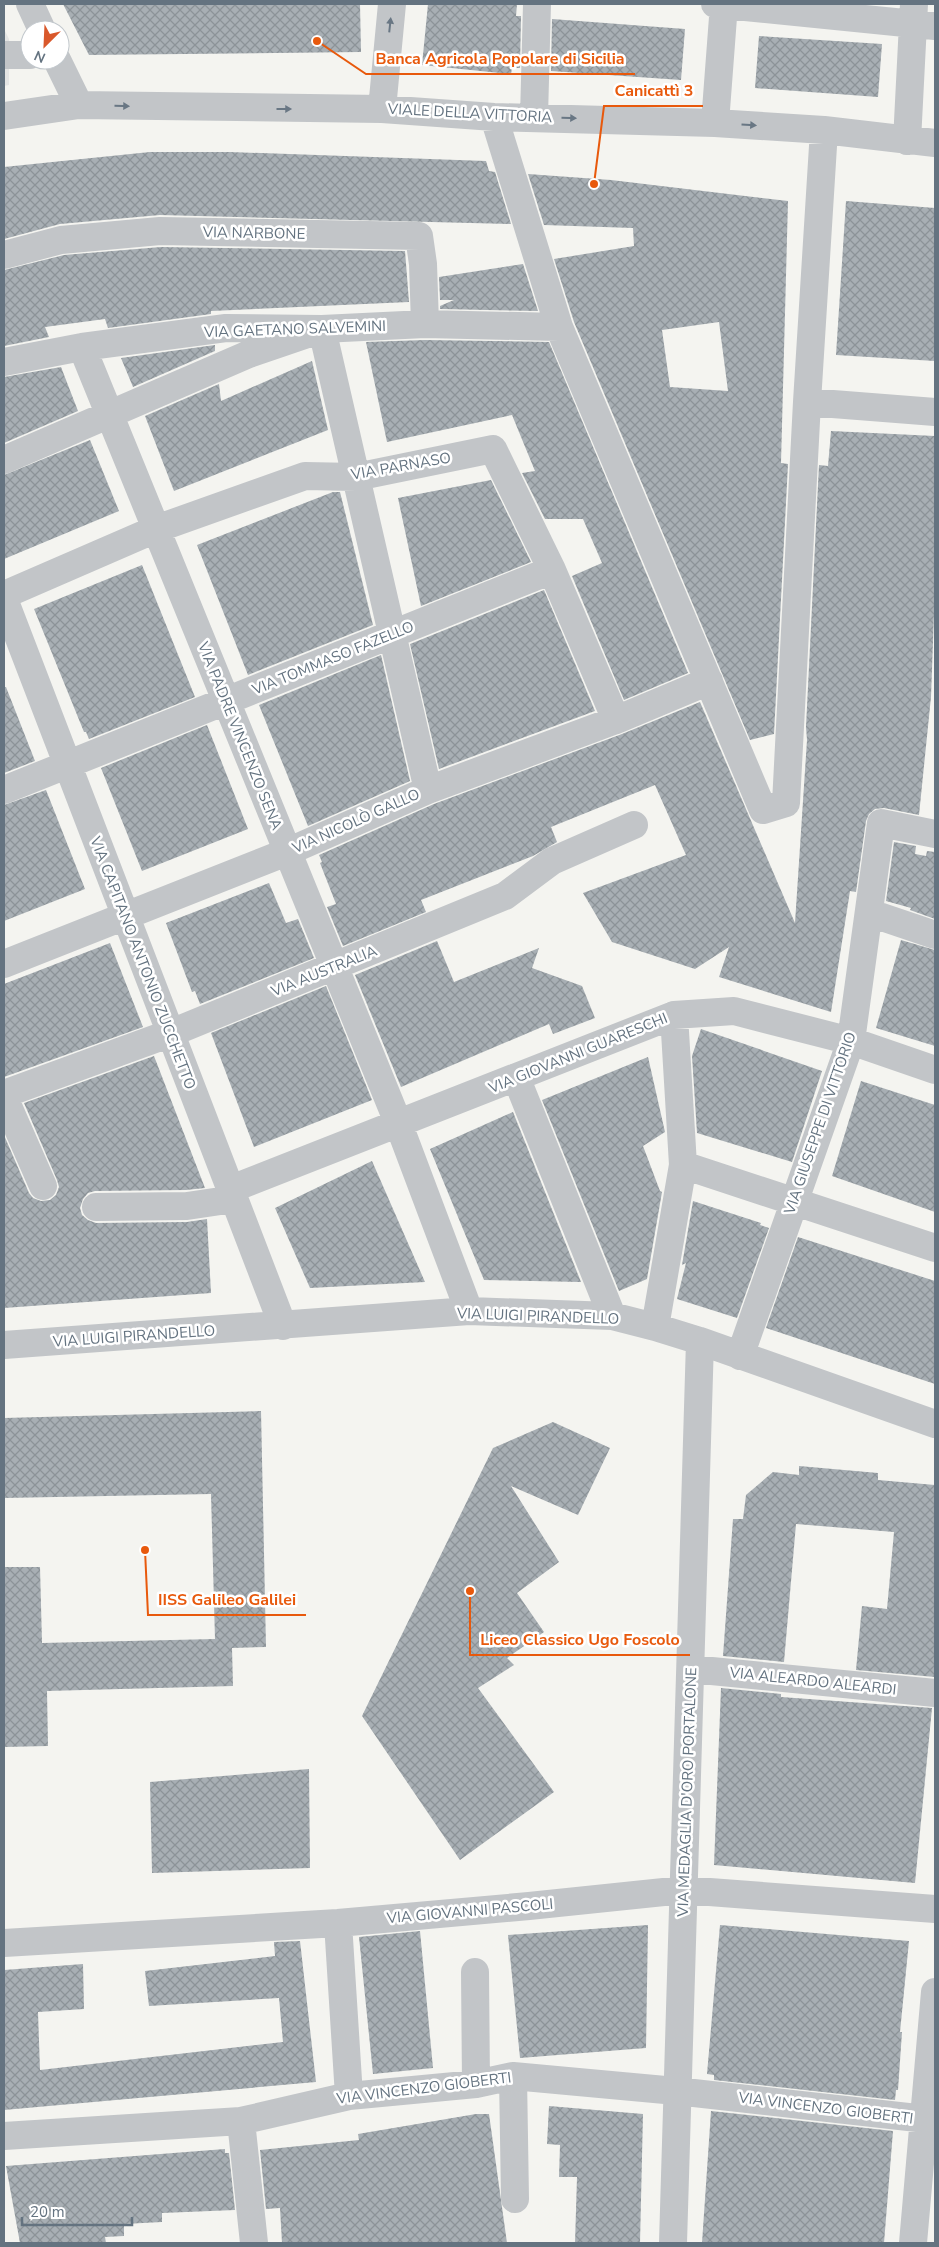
<svg xmlns="http://www.w3.org/2000/svg" width="939" height="2247" font-family="'Nunito Sans',sans-serif">
	<defs>
		<pattern id="building-cross-hatch" width="8" height="8" patternUnits="userSpaceOnUse" patternTransform="scale(1.25)"><rect width="8" height="8" fill="#a8afb4"/><path d="M0 0l8 8M0 8l8-8" fill="none" stroke="#8c9398"/></pattern>
	</defs>
	<rect width="100%" height="100%" fill="#f4f4f0"/>
	<!-- built -->
	<path fill="#e4e5e4" d="M 4,29 L 9,39 L 9,85 L 4,86 Z"/>
	<!-- building -->
	<path fill="url(#building-cross-hatch)" fill-rule="evenodd" d="M 63,4 L 360,4 L 361,52 L 89,55 Z
		M 428,4 L 517,4 L 516,16 L 521,16 L 520,68 L 512,68 L 511,74 L 422,65 Z
		M 552,19 L 685,29 L 681,80 L 551,71 Z
		M 759,36 L 882,44 L 878,97 L 755,88 Z
		M 150,152 L 230,152 L 486,161 L 489,171 L 495,172 L 511,224 L 160,215 L 60,224 L 4,239 L 4,167 Z
		M 528,174 L 611,180 L 788,201 L 781,463 L 788,464 L 774,734 L 750,740 L 574,322 L 554,259 L 634,246 L 633,228 L 544,225 ZM 719,322 L 728,391 L 670,387 L 662,330 Z
		M 846,201 L 935,208 L 935,361 L 836,355 Z
		M 161,247 L 405,251 L 409,302 L 211,311 L 211,314 L 108,328 L 105,319 L 45,327 L 49,337 L 4,346 L 4,270 L 64,255 Z
		M 523,264 L 538,311 L 440,309 L 440,306 L 454,300 L 440,300 L 439,277 Z
		M 425,340 L 549,342 L 688,673 L 624,700 L 572,576 L 602,563 L 583,519 L 545,519 L 522,473 L 535,471 L 512,415 L 387,442 L 366,342 Z
		M 215,345 L 215,351 L 133,387 L 121,358 Z
		M 312,361 L 328,430 L 174,491 L 145,416 L 219,384 L 221,401 Z
		M 61,367 L 78,411 L 4,443 L 4,377 Z
		M 831,431 L 935,436 L 935,586 L 931,697 L 919,815 L 884,808 L 875,809 L 869,814 L 866,821 L 856,892 L 850,891 L 831,1012 L 719,977 L 729,947 L 695,969 L 612,942 L 583,893 L 686,855 L 655,785 L 551,827 L 557,842 L 533,856 L 421,900 L 426,912 L 343,946 L 327,907 L 336,904 L 320,863 L 322,862 L 319,855 L 434,804 L 622,734 L 700,702 L 795,923 L 807,740 L 806,727 L 819,465 L 828,466 Z
		M 90,440 L 119,511 L 4,559 L 4,475 Z
		M 491,480 L 531,562 L 421,606 L 398,498 Z
		M 333,492 L 340,492 L 373,625 L 248,675 L 197,545 Z
		M 142,565 L 195,697 L 89,739 L 86,732 L 84,732 L 34,609 Z
		M 544,590 L 595,711 L 439,769 L 410,644 Z
		M 381,655 L 410,781 L 308,826 L 259,705 Z
		M 4,687 L 6,687 L 35,761 L 4,773 Z
		M 207,725 L 248,829 L 142,871 L 101,768 Z
		M 46,790 L 85,889 L 4,921 L 4,805 Z
		M 894,842 L 916,846 L 915,854 L 926,856 L 927,851 L 935,852 L 935,919 L 910,910 L 911,908 L 886,901 Z
		M 269,883 L 286,923 L 298,919 L 314,958 L 200,1004 L 195,991 L 192,992 L 166,923 Z
		M 901,940 L 935,950 L 935,1046 L 876,1028 Z
		M 437,941 L 454,982 L 539,948 L 532,968 L 582,986 L 595,1018 L 553,1034 L 549,1024 L 401,1087 L 355,975 Z
		M 110,943 L 143,1027 L 4,1077 L 4,984 Z
		M 326,986 L 372,1100 L 254,1147 L 211,1033 Z
		M 701,1029 L 822,1071 L 792,1162 L 697,1133 L 692,1056 Z
		M 154,1056 L 205,1188 L 186,1190 L 95,1191 L 88,1193 L 83,1199 L 80,1208 L 82,1215 L 88,1220 L 96,1223 L 187,1222 L 207,1219 L 211,1293 L 4,1308 L 4,1135 L 29,1193 L 33,1198 L 41,1201 L 50,1200 L 56,1195 L 59,1187 L 57,1180 L 24,1103 Z
		M 648,1057 L 665,1132 L 643,1146 L 660,1191 L 662,1192 L 647,1279 L 619,1291 L 542,1100 Z
		M 861,1081 L 935,1105 L 935,1212 L 832,1176 Z
		M 513,1112 L 581,1282 L 484,1280 L 430,1149 Z
		M 372,1161 L 425,1282 L 310,1288 L 275,1208 Z
		M 693,1201 L 761,1223 L 760,1225 L 769,1228 L 737,1318 L 677,1299 L 686,1263 L 682,1265 Z
		M 798,1237 L 935,1281 L 935,1384 L 766,1328 Z
		M 261,1411 L 266,1647 L 232,1648 L 233,1686 L 47,1691 L 48,1746 L 4,1747 L 4,1567 L 40,1567 L 42,1643 L 215,1639 L 211,1494 L 4,1498 L 4,1418 Z
		M 553,1422 L 610,1448 L 578,1515 L 511,1486 L 559,1562 L 517,1593 L 544,1632 L 507,1658 L 514,1665 L 478,1688 L 554,1792 L 460,1860 L 362,1716 L 493,1448 Z
		M 799,1466 L 878,1473 L 878,1480 L 935,1485 L 935,1677 L 856,1670 L 862,1606 L 887,1609 L 894,1532 L 796,1524 L 784,1662 L 723,1656 L 733,1519 L 743,1519 L 746,1495 L 773,1472 L 799,1475 Z
		M 721,1688 L 781,1694 L 781,1697 L 932,1708 L 915,1883 L 714,1865 Z
		M 309,1769 L 310,1868 L 152,1873 L 150,1782 Z
		M 648,1925 L 646,2048 L 520,2058 L 508,1935 Z
		M 720,1925 L 909,1941 L 900,2032 L 902,2032 L 898,2090 L 896,2090 L 895,2100 L 714,2080 L 714,2075 L 707,2074 Z
		M 420,1931 L 433,2068 L 373,2074 L 359,1937 Z
		M 300,1941 L 316,2082 L 4,2110 L 4,1970 L 83,1964 L 84,2009 L 38,2012 L 40,2070 L 283,2042 L 279,1998 L 149,2006 L 145,1971 L 275,1956 L 274,1942 Z
		M 549,2106 L 643,2114 L 640,2243 L 575,2243 L 577,2177 L 559,2177 L 560,2145 L 547,2144 Z
		M 711,2111 L 893,2131 L 884,2243 L 702,2243 Z
		M 476,2114 L 489,2114 L 507,2243 L 282,2243 L 280,2208 L 266,2209 L 260,2150 L 359,2140 L 358,2134 Z
		M 225,2149 L 225,2153 L 229,2153 L 235,2210 L 162,2213 L 162,2222 L 124,2224 L 124,2236 L 105,2237 L 106,2243 L 20,2243 L 6,2166 Z"/>
	<g fill="none" stroke-linecap="round" stroke-linejoin="round">
		<!-- minor -->
		<path stroke="#c2c5c8" stroke-width="28" d="M 30,4 L 42,30
			M 715,4 L 935,26
			M 4,55 L 30,55
			M 57,60 L 79,105
			M 382,109 L 392,4
			M 4,116 L 79,105 L 382,109 L 494,117 L 715,123 L 824,130 L 935,143
			M 494,117 L 559,327 L 763,810 L 786,803 L 807,402 L 824,130
			M 534,117 L 537,4
			M 715,123 L 724,4
			M 907,141 L 914,4
			M 4,255 L 61,240 L 160,231 L 419,236 L 423,264 L 425,324
			M 82,347 L 399,1125 L 469,1311
			M 4,362 L 82,347 L 226,328 L 322,329 L 425,324 L 559,327
			M 807,402 L 935,412
			M 4,460 L 249,354 L 322,329 L 428,790
			M 4,595 L 156,529 L 305,476 L 356,477 L 493,449 L 552,570 L 616,720
			M 4,599 L 283,1326
			M 4,790 L 552,570
			M 870,913 L 935,935
			M 4,964 L 287,852 L 428,790 L 616,720 L 709,681
			M 516,1077 L 612,1316
			M 4,1094 L 171,1033 L 505,896 L 552,861 L 634,825
			M 4,1097 L 43,1186
			M 683,1165 L 935,1248
			M 231,1189 L 674,1015 L 734,1011 L 851,1041 L 935,1070
			M 96,1207 L 187,1206 L 234,1199
			M 655,1327 L 683,1165 L 674,1015
			M 4,1345 L 469,1311 L 612,1316 L 655,1327 L 700,1341 L 935,1424
			M 740,1356 L 851,1041 L 881,823 L 935,834
			M 691,1669 L 935,1693
			M 338,1923 L 349,2096
			M 4,1943 L 338,1923 L 529,1906 L 683,1890 L 935,1909
			M 475,1972 L 476,2084
			M 513,2076 L 515,2199
			M 241,2121 L 254,2243
			M 4,2136 L 241,2121 L 349,2096 L 476,2084 L 513,2076 L 676,2091 L 935,2120
			M 673,2243 L 700,1341
			M 913,2243 L 935,1992"/>
	</g>
	<!-- one-way arrows -->
	<defs><path id="oneway-solid" d="M-6-.8H1V-3.2L6.5 0L1 3.2V.8H-6Z" transform="scale(1.25)"/></defs>
	<g fill="#697784">
		<use href="#oneway-solid" transform="translate(390 25) rotate(-84)"/>
		<use href="#oneway-solid" transform="translate(122 106) rotate(1)"/>
		<use href="#oneway-solid" transform="translate(284 109)"/>
		<use href="#oneway-solid" transform="translate(569 118) rotate(2)"/>
		<use href="#oneway-solid" transform="translate(749 125) rotate(4)"/>
	</g>
	<g text-anchor="middle" dominant-baseline="central" stroke-width="5" stroke-linejoin="round" paint-order="stroke">
		<!-- street labels -->
		<g font-size="15" fill="#647380" stroke="#fff">
			<text transform="translate(470 113) rotate(3)">VIALE DELLA VITTORIA</text>
			<text transform="translate(254 233) rotate(1)">VIA NARBONE</text>
			<text transform="translate(295 329) rotate(-2)">VIA GAETANO SALVEMINI</text>
			<text transform="translate(401 466) rotate(-10)">VIA PARNASO</text>
			<text transform="translate(333 658) rotate(-22)">VIA TOMMASO FAZELLO</text>
			<text transform="translate(240 736) rotate(68)">VIA PADRE VINCENZO SENA</text>
			<text transform="translate(356 821) rotate(-24)">VIA NICOLÒ GALLO</text>
			<text transform="translate(143 963) rotate(69)">VIA CAPITANO ANTONIO ZUCCHETTO</text>
			<text transform="translate(324 971) rotate(-22)">VIA AUSTRALIA</text>
			<text transform="translate(578 1053) rotate(-22)">VIA GIOVANNI GUARESCHI</text>
			<text transform="translate(820 1123) rotate(-71)">VIA GIUSEPPE DI VITTORIO</text>
			<text transform="translate(538 1316) rotate(2)">VIA LUIGI PIRANDELLO</text>
			<text transform="translate(134 1336) rotate(-4)">VIA LUIGI PIRANDELLO</text>
			<text transform="translate(813 1681) rotate(6)">VIA ALEARDO ALEARDI</text>
			<text transform="translate(687 1792) rotate(-88)">VIA MEDAGLIA D'ORO PORTALONE</text>
			<text transform="translate(470 1911) rotate(-5)">VIA GIOVANNI PASCOLI</text>
			<text transform="translate(424 2088) rotate(-7)">VIA VINCENZO GIOBERTI</text>
			<text transform="translate(826 2108) rotate(7)">VIA VINCENZO GIOBERTI</text>
		</g>
	</g>
	<!-- callouts -->
	<path fill="none" stroke="#e8590c" stroke-width="2" d="M317 41L366 74H635M594 184L604 106H703M145 1550L148 1615H306M470 1591L470 1655H690"/>
	<g fill="#e8590c" stroke="#fff" stroke-width="2">
		<circle cx="317" cy="41" r="5"/>
		<circle cx="594" cy="184" r="5"/>
		<circle cx="145" cy="1550" r="5"/>
		<circle cx="470" cy="1591" r="5"/>
	</g>
	<g font-size="16" text-anchor="middle" font-weight="bold" fill="#e8590c" stroke="#fff" stroke-width="5" stroke-linejoin="round" paint-order="stroke">
		<text x="500" y="64">Banca Agricola Popolare di Sicilia</text>
		<text x="654" y="96">Canicattì 3</text>
		<text x="227" y="1605">IISS Galileo Galilei</text>
		<text x="580" y="1645">Liceo Classico Ugo Foscolo</text>
	</g>
	<!-- border -->
	<rect width="939" height="2247" fill="none" stroke="#647380" stroke-width="10"/>
	<!-- north arrow -->
	<g transform="translate(45 45) rotate(204)"><circle r="24" fill="#ffffff" stroke="#c1c7cc"/>
	<path d="M0-4L9 19L0 12L-9 19Z" fill="#d9582b"/>
	<text y="-8" font-size="14" font-weight="bold" text-anchor="middle" fill="#647380">N</text>
	</g>
	<!-- scale -->
	<path d="M22 2217v8h110v-8" fill="none" stroke="#647380" stroke-width="2.5"/>
	<text x="30" y="2217" font-size="15" fill="#647380" stroke="#ffffff" stroke-width="4" paint-order="stroke">20 m</text>
</svg>
